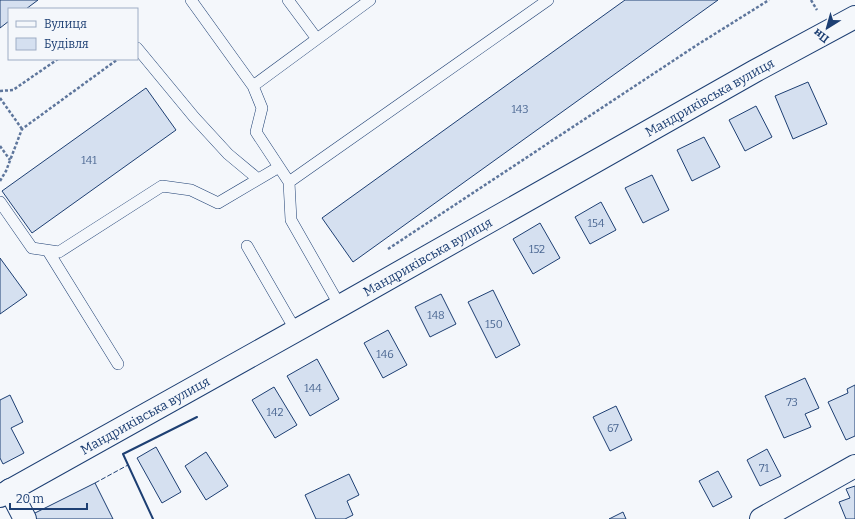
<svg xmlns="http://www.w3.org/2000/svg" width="855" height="519" font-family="Bitter,serif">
	<rect width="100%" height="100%" fill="#f4f7fb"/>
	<!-- building -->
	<path fill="#d5e0f0" stroke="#1d3f73" d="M 0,0 L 38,0 L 26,9 L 9,9 L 9,21 L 0,28 Z
		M 625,0 L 718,0 L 353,262 L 322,218 Z
		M 808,82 L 827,124 L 793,139 L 775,96 Z
		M 146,88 L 176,130 L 32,233 L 2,191 Z
		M 756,106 L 772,137 L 745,151 L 729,120 Z
		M 704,137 L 720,167 L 692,181 L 677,150 Z
		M 652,175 L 669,210 L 643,223 L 625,188 Z
		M 601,202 L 616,230 L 590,244 L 575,217 Z
		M 540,223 L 560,258 L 533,274 L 513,239 Z
		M 0,258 L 27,295 L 0,314 Z
		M 493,290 L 520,345 L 496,358 L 468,302 Z
		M 441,294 L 456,324 L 430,337 L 415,307 Z
		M 388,330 L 407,365 L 383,378 L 364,343 Z
		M 317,359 L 339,399 L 310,416 L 287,376 Z
		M 805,378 L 819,408 L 805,414 L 811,427 L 784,438 L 765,396 Z
		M 855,385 L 855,436 L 846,440 L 828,402 L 848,393 L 847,389 Z
		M 274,387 L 297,425 L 275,438 L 252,400 Z
		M 10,395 L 23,422 L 11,428 L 24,453 L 3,464 L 0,458 L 0,400 Z
		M 616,406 L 632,440 L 610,451 L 593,417 Z
		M 156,447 L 181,492 L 162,503 L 137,458 Z
		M 767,449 L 781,476 L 760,486 L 747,460 Z
		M 206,452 L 228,486 L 206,500 L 185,466 Z
		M 718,471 L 732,497 L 713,507 L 699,481 Z
		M 349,474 L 359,495 L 347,501 L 353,515 L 345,519 L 316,519 L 305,495 Z
		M 95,483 L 113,519 L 35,519 L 33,514 Z
		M 855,486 L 855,519 L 846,519 L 839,502 L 850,498 L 846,489 Z
		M 623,512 L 626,519 L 609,519 Z"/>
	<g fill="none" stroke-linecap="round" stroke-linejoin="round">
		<defs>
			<path id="service" d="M 191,0 L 253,86 L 262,108 L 256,132 L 289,182
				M 288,0 L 317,39
				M 137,48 L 194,117 L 228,154 L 258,179
				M 253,86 L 370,0
				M 0,202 L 32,248 L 59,252 L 162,186 L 191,190 L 218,203 L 279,167
				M 247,246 L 296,331
				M 48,251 L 118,364
				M 340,306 L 291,220 L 289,182 L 548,0"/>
			<g id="minor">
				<path d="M 10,490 L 25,519"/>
				<path id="s1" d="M 0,496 L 340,306 L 755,71 L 855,17"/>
				<path d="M 761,519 L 855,466"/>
			</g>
		</defs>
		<!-- service casing -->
		<use href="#service" stroke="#1d3f73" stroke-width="12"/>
		<!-- minor casing -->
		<use href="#minor" stroke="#1d3f73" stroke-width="24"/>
		<!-- path -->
		<path stroke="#5e769c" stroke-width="2.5" stroke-dasharray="3 2" stroke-linecap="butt" d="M 811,0 L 817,10
			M 0,91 L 13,90 L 58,59
			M 0,98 L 22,129
			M 0,146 L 10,160
			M 0,181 L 6,171 L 22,129 L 118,59
			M 388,249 L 697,45 L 769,0"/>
		<!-- service -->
		<use href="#service" stroke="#f4f7fb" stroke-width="11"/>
		<!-- minor -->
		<use href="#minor" stroke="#f4f7fb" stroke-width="22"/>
		<!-- fence -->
		<path stroke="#1d3f73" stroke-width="1" stroke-dasharray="5 2" stroke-linecap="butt" d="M 95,483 L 128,465"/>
		<!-- wall -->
		<path stroke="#1d3f73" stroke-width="2" d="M 153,519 L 123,454 L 197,417"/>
	</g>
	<g text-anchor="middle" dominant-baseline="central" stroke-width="3" stroke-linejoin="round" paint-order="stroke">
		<!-- number labels -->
		<g font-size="11" fill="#4b6792">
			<text x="520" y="109">143</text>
			<text x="89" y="160">141</text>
			<text x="596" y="223">154</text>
			<text x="537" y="249">152</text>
			<text x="436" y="315">148</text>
			<text x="494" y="324">150</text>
			<text x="385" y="354">146</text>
			<text x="313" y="388">144</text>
			<text x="792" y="402">73</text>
			<text x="275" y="412">142</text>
			<text x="613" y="428">67</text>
			<text x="764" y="468">71</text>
		</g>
		<!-- street labels -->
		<g font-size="13" fill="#1d3f73" stroke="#f4f7fb">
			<text stroke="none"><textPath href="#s1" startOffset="814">Мандриківська вулиця</textPath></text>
			<text stroke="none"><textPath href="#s1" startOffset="490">Мандриківська вулиця</textPath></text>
			<text stroke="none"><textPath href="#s1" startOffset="166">Мандриківська вулиця</textPath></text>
		</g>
	</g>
	<!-- legend -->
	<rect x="8" y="8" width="130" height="52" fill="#f4f7fb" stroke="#9eadc5"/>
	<rect x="16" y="21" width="20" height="6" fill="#f4f7fb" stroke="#9eadc5"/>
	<text x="44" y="28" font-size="12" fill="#1d3f73">Вулиця</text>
	<rect x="16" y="38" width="20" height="12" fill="#d5e0f0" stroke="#9eadc5"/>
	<text x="44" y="48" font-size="12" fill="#1d3f73">Будівля</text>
	<!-- north arrow -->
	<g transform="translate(827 28) rotate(217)" stroke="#f4f7fb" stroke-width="3" paint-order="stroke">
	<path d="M0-3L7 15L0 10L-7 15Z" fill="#1d3f73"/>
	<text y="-6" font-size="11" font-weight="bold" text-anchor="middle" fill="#1d3f73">Пн</text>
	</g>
	<!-- scale -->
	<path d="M10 503v6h77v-6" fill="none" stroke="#1d3f73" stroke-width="2"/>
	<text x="16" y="503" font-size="12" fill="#1d3f73" stroke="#f4f7fb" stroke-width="3" paint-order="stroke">20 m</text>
</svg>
